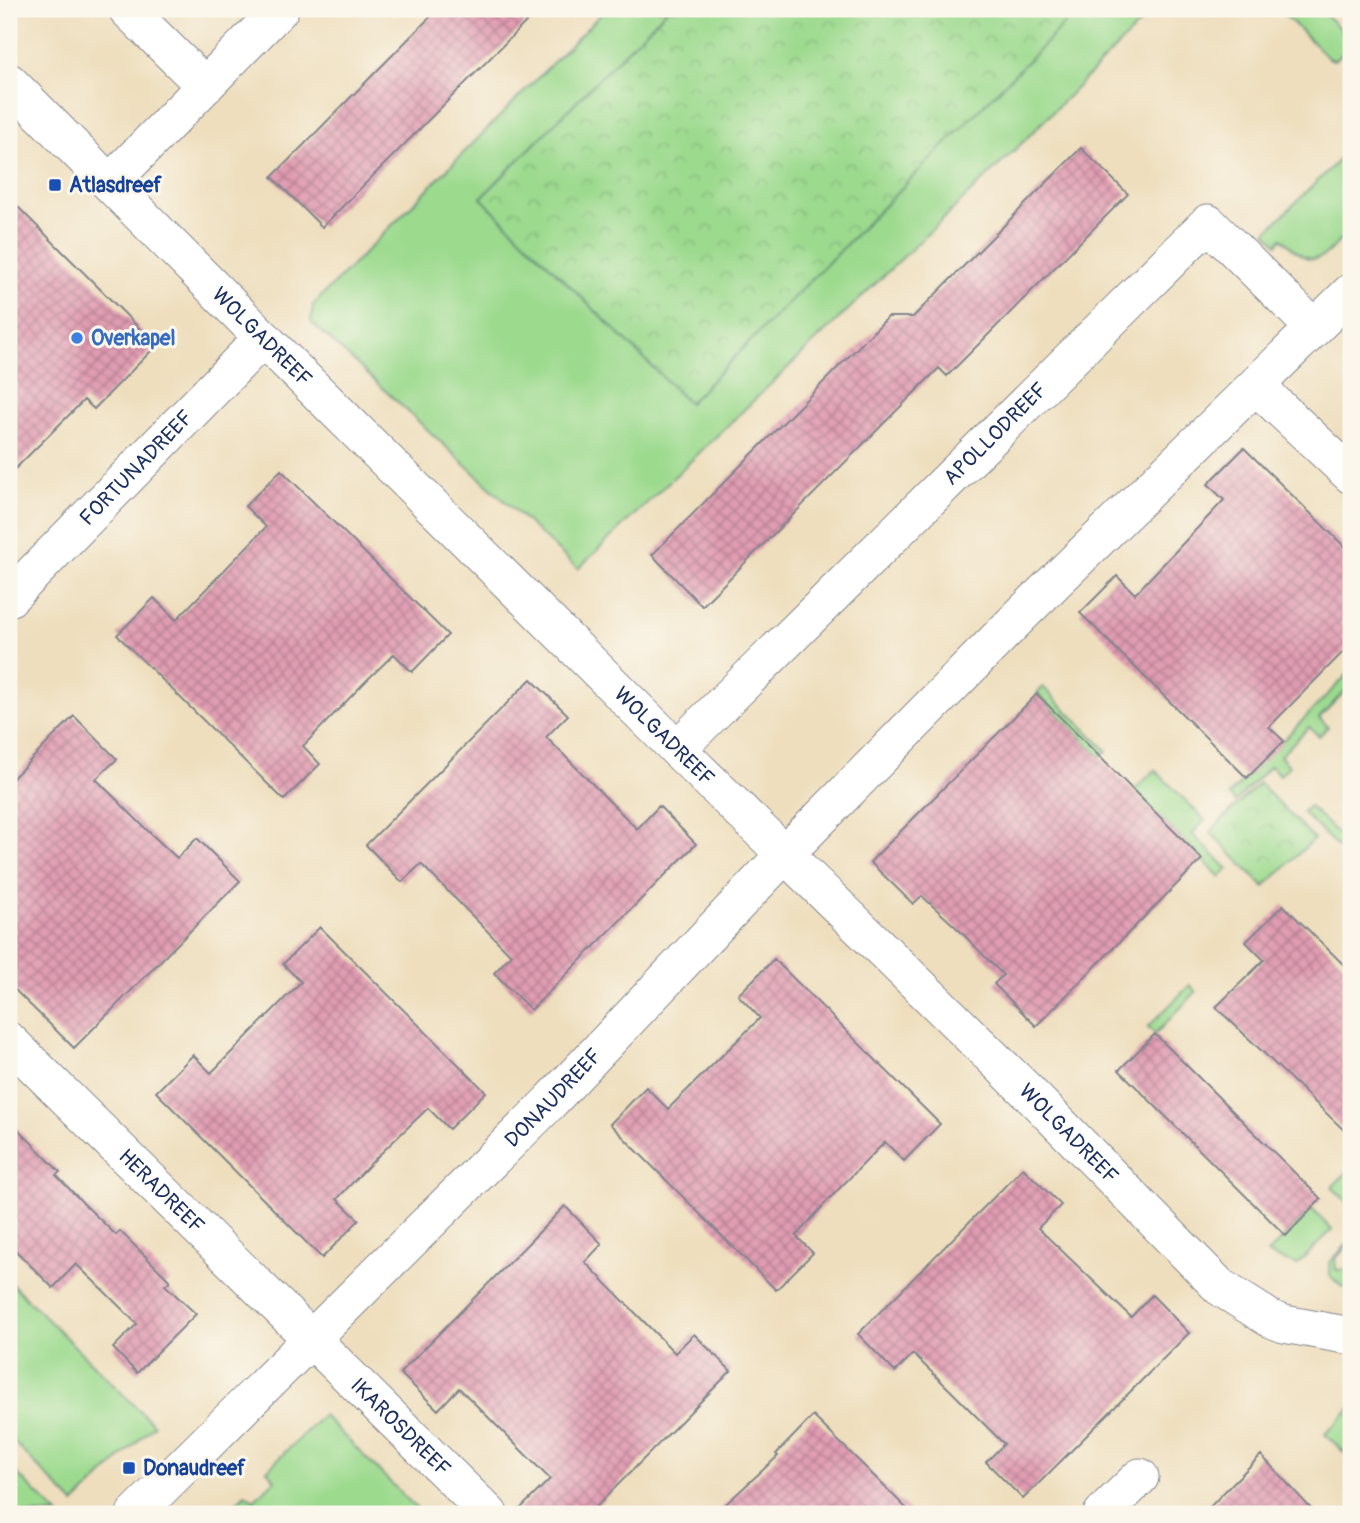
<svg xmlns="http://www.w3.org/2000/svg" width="1360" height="1523" font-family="Pangolin,sans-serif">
	<defs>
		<pattern id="park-crowns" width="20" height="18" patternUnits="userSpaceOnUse" patternTransform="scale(1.75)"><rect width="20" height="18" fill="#9cda8e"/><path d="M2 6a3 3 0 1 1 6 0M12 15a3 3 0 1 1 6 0" fill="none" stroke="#86bb7d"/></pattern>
		<pattern id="building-cross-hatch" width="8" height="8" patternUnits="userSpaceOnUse" patternTransform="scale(1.75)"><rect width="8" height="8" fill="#e19db2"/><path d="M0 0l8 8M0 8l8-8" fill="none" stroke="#b68094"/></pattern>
	</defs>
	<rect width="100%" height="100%" fill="#fbf7ec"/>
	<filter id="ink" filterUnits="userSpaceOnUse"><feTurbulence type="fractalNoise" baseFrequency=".0143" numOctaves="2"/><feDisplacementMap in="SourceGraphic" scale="14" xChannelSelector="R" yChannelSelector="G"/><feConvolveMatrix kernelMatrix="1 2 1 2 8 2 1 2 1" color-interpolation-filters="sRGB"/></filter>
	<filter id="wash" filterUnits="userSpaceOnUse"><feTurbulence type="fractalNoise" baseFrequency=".00686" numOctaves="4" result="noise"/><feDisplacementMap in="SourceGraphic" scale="28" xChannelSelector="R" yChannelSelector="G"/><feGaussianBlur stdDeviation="1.57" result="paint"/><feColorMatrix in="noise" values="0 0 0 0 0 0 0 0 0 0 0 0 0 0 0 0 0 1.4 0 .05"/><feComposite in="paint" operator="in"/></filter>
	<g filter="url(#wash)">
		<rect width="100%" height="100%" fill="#eedebd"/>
		<!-- green -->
		<path fill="#9cda8e" stroke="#5c8476" stroke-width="2" d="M 606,9 L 668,9 L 481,198 L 689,403 L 1079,9 L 1154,9 L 1019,146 L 578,569 L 311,322 L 313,305 Z
			M 1284,9 L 1320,9 L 1351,40 L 1351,62 L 1341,54 L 1334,60 L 1328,58 L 1284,14 Z
			M 1351,148 L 1351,229 C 1323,258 1315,274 1282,238 L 1277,244 L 1266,232 Z
			M 1351,671 L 1351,695 L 1346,690 L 1319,718 L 1328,727 L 1319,736 L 1309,727 L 1280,756 L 1289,766 L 1280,775 L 1270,766 L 1235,802 L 1229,795 Z
			M 1043,687 L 1107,751 L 1100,757 L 1037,693 Z
			M 1155,770 L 1205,820 L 1192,834 L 1228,869 L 1220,877 L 1133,791 Z
			M 1309,806 L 1351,847 L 1351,860 L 1302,812 Z
			M 1190,985 L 1196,992 L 1155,1034 L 1148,1027 Z
			M 1351,1168 L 1351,1206 L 1332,1187 Z
			M 1312,1209 L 1332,1230 L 1297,1265 L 1267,1254 Z
			M 1351,1240 L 1351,1243 L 1335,1259 L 1336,1270 L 1351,1269 L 1351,1287 L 1342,1287 L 1330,1276 L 1329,1263 Z
			M 9,1281 L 154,1425 L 74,1504 L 9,1437 Z
			M 1351,1408 L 1351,1454 L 1349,1457 L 1325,1434 Z
			M 323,1415 L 422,1514 L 225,1514 L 245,1494 L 254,1500 L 275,1480 L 267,1470 Z
			M 9,1466 L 58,1514 L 9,1514 Z"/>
		<!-- park -->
		<path fill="url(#park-crowns)" stroke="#5c8476" stroke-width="2" d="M 668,9 L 1079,9 L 689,403 L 481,198 Z
			M 1259,783 L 1314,839 L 1264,887 L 1210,832 Z"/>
		<g id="blocks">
			<!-- building -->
			<path fill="url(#building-cross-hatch)" d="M 438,9 L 539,9 L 322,227 L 272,177 Z
				M 1081,148 L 1128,194 L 947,376 L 939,368 L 702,606 L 652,555 L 888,317 L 913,317 Z
				M 9,198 L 147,336 L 145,339 L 154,348 L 94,409 L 84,400 L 9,475 Z
				M 1244,448 L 1351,553 L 1351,644 L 1269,727 L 1284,741 L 1247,778 L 1080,613 L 1117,576 L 1135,594 L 1224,500 L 1208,484 Z
				M 281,470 L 448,635 L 412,672 L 394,654 L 366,681 L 303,746 L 320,764 L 284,800 L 117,635 L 154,598 L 176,620 L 266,527 L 245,506 Z
				M 531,679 L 568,715 L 546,737 L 637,829 L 659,806 L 696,844 L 531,1010 L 494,973 L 511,955 L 421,864 L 402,882 L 366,845 Z
				M 1037,694 L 1202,859 L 1036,1026 L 994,984 L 1003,975 L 959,930 L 922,896 L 913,904 L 870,862 Z
				M 74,716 L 117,759 L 96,779 L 148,831 L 177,858 L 197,838 L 240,881 L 74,1048 L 9,984 L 9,782 Z
				M 1283,905 L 1351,972 L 1351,1137 L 1216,1007 L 1264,960 L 1246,942 Z
				M 320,927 L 486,1092 L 449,1129 L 428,1108 L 377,1157 L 337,1199 L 359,1220 L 322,1258 L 156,1092 L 193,1055 L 211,1073 L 301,982 L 283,964 Z
				M 774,959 L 940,1124 L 904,1161 L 885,1142 L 830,1198 L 796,1236 L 813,1253 L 776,1290 L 610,1124 L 646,1087 L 668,1109 L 760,1018 L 738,995 Z
				M 1155,1034 L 1321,1199 L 1286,1236 L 1119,1070 Z
				M 9,1120 L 60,1172 L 56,1175 L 85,1205 L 116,1235 L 120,1231 L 170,1281 L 165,1285 L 196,1314 L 137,1373 L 113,1348 L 137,1324 L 106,1293 L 76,1264 L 53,1288 L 9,1244 Z
				M 1023,1168 L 1061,1205 L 1038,1228 L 1131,1317 L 1152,1295 L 1189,1333 L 1023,1499 L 986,1462 L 1004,1444 L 949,1389 L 913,1354 L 895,1372 L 858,1334 Z
				M 565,1206 L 602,1244 L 585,1262 L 675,1353 L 694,1334 L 731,1371 L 589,1514 L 515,1514 L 550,1479 L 459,1388 L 438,1410 L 400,1373 Z
				M 813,1416 L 866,1468 L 912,1514 L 715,1514 L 778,1456 L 776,1454 Z
				M 1261,1455 L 1316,1514 L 1203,1514 L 1233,1483 Z"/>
		</g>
	</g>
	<g filter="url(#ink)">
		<use href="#blocks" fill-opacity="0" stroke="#84868e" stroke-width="2"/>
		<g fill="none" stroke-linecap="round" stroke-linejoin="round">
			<defs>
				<g id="street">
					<path d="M 127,9 L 205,86"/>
					<path id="s1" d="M 9,82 L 263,338 L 677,749 L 1027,1091 L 1220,1287 L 1269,1318 L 1284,1324 L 1351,1336"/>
					<path d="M 110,183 L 280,9"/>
					<path d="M 1256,386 L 1351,475"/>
					<path id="s2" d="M 9,598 L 263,338"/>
					<path id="s3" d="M 677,749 L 1208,223 L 1314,328"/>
					<path id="s4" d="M 9,1041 L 489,1514"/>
					<path id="s5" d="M 135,1514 L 549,1103 L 785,854 L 1024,612 L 1351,292"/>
					<path d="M 1102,1514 L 1140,1477"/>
				</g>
			</defs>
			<!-- street casing -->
			<use href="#street" stroke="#84868e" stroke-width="39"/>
			<!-- street -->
			<use href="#street" stroke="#fff" stroke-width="37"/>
		</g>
	</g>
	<!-- markers -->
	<g fill="#1a4fb4" stroke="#fbf7ec" stroke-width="2.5">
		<rect x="48" y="178" width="14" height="14" rx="3.5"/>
		<rect x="122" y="1461" width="14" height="14" rx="3.5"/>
	</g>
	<circle fill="#3f7fe0" stroke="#fbf7ec" stroke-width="2.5" cx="77" cy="338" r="7"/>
	<g text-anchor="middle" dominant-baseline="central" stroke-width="6" stroke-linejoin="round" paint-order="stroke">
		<!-- transit labels -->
		<g font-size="21" font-weight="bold" fill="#164399" stroke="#fbf7ec" text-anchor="start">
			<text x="69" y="185">Atlasdreef</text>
			<text x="143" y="1468">Donaudreef</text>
		</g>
		<!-- street labels -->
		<g font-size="21" fill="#1b2f5e" stroke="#fbf7ec">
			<text stroke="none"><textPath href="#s1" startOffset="359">WOLGADREEF</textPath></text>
			<text stroke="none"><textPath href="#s3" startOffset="448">APOLLODREEF</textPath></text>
			<text stroke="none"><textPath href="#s2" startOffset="182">FORTUNADREEF</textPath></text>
			<text stroke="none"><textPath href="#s1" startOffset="926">WOLGADREEF</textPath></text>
			<text stroke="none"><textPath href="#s5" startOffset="590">DONAUDREEF</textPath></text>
			<text stroke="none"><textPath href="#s1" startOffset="1493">WOLGADREEF</textPath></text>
			<text stroke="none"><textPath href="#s4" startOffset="214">HERADREEF</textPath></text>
			<text stroke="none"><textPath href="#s4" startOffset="550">IKAROSDREEF</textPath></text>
		</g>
		<!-- shop labels -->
		<g font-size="21" font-weight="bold" fill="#366cbe" stroke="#fbf7ec" text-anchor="start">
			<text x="91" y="338">Overkapel</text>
		</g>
	</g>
	<!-- margin -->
	<rect width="1360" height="1523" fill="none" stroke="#fbf7ec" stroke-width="35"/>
</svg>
